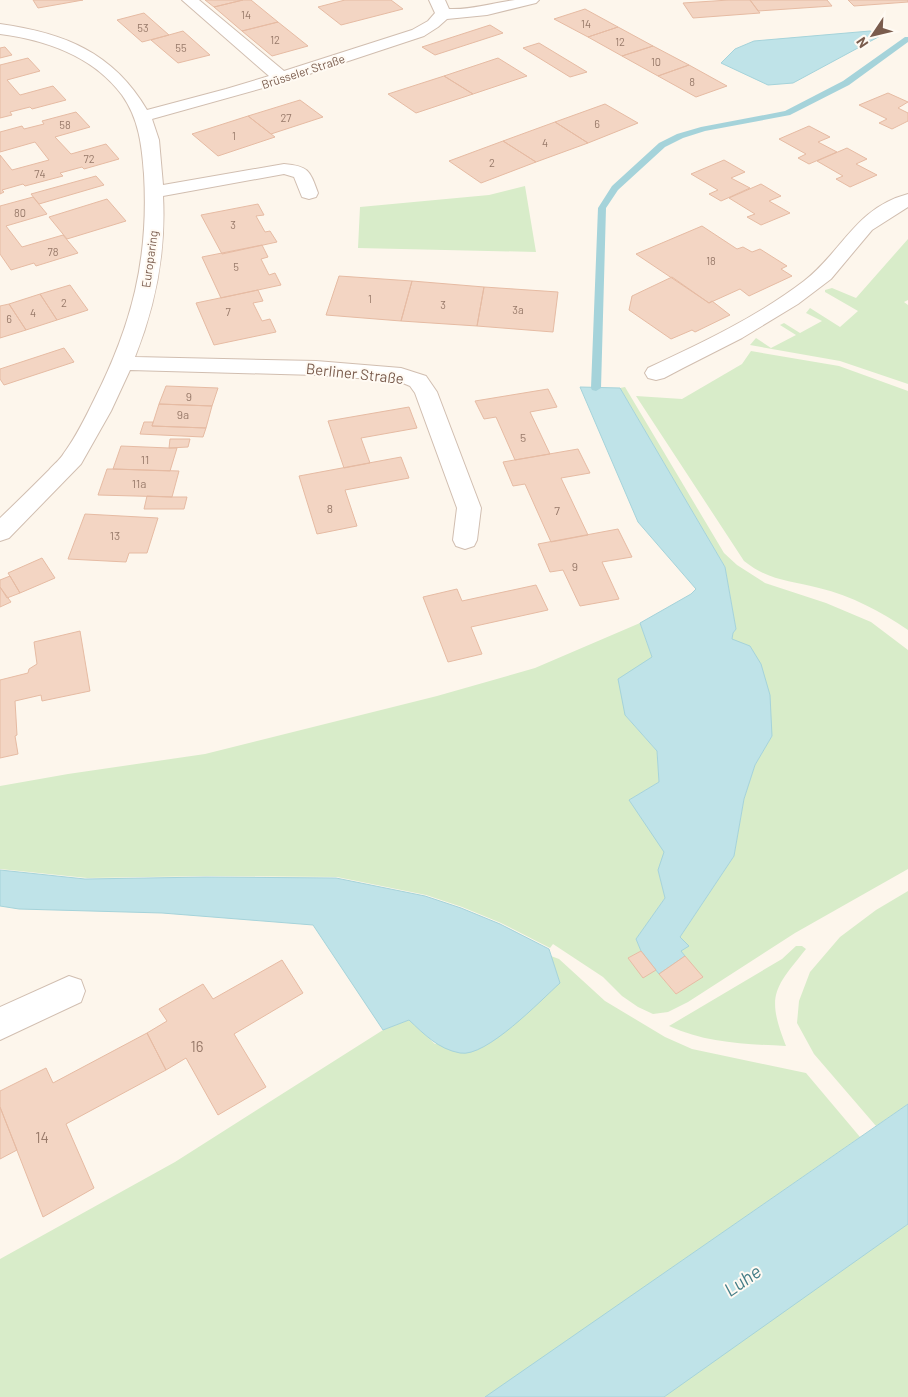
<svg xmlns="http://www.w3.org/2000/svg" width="908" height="1397" font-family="Barlow,sans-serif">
	<rect width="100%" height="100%" fill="#fdf6ec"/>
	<!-- green -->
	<path fill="#d8ecc9" d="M 525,186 L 536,252 L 358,248 L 360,207 L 489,195 Z
		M 908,239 L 908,300 L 904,302 L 908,305 L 908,384 L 840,361 L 750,345 L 756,338 L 771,348 L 796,335 L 780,325 L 784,323 L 800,333 L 822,321 L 806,313 L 810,308 L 840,327 L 858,311 L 825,292 L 825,290 L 832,288 L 856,298 Z
		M 751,351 L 839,366 L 908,391 L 908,630 C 880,611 852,596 819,588 C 789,580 769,581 744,561 L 636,396 L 682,399 L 742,364 Z
		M 625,387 L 724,553 L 737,565 L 765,583 L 826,603 L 871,622 L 908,650 L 908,869 L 795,933 L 688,1002 L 668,1012 L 653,1014 L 638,1007 L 622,996 L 603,977 L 553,944 L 550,948 L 501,923 L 462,907 L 426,895 L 337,877 L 207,876 L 87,878 L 0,869 L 0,786 L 68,774 L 205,754 L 437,696 L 535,668 L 640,623 L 652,657 L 625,715 L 657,751 L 659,782 L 629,800 L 665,852 L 658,870 L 665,898 L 636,939 L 641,951 L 628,958 L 643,977 L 656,970 L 676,994 L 702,977 L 681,951 L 680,937 L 734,856 L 744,799 L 755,765 L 772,736 L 732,639 L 733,633 L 736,629 L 725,567 L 620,388 Z
		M 908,891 L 908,1104 L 876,1126 L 814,1054 L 797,1023 L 799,1001 L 810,972 L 840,937 L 876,910 Z
		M 796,946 L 802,946 L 806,949 C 774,989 766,995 786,1046 C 745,1044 706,1043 669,1026 L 782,959 Z
		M 551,956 L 559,959 L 605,1001 L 665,1037 L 692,1049 L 806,1073 L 860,1137 L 486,1397 L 0,1397 L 0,1259 L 175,1162 L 383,1030 L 409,1020 L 435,1044 L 560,983 Z
		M 908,1224 L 908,1397 L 664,1397 L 692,1376 Z"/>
	<!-- water -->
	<path fill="#bfe3e8" stroke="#a5d3da" d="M 870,31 L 882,35 L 793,83 L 768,85 L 721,63 L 735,49 L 754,41 Z
		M 580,387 L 620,388 L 725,567 L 736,629 L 733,633 L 732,639 L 750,646 L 761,664 L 770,695 L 772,736 L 755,765 L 744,799 L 734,856 L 680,937 L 689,946 L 681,951 L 685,956 L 659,974 L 641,951 L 636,939 L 665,898 L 658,870 L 664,852 L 629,800 L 659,782 L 657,751 L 625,715 L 618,679 L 652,657 L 640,623 L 691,594 L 696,589 L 638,522 Z
		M 0,870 L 85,879 L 206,877 L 336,878 L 425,896 L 461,908 L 500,924 L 549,949 L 560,983 C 541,1000 486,1058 460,1053 C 438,1049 424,1034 409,1020 L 383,1030 L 313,925 L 162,913 L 19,909 L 0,906 Z
		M 908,1104 L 908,1224 L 664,1397 L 485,1397 Z"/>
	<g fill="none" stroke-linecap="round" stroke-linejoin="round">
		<!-- stream -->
		<path fill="#a5d3da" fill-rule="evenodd" d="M 905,37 L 908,37 L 908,42 L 849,85 L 790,115 L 705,131 L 683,138 L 665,147 L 618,190 L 606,208 L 601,388 L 596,391 L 592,390 L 591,388 L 598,208 L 612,186 L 659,143 L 677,134 L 701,127 L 785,111 L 843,81 Z"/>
	</g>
	<!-- building -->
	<path fill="#f3d5c3" stroke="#e6bba3" d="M 33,0 L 83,0 L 38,8 Z
		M 205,0 L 243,0 L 214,7 Z
		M 243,0 L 251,0 L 278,22 L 242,31 L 214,7 Z
		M 345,0 L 391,0 L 403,9 L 341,25 L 318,7 Z
		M 729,0 L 750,0 L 760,13 L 693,18 L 683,3 Z
		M 750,0 L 827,0 L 832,6 L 758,11 Z
		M 848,0 L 908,0 L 908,2 L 854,6 Z
		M 585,9 L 618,27 L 588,37 L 554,19 Z
		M 144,13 L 169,35 L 142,42 L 117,20 Z
		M 278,22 L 308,46 L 272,56 L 242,31 Z
		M 490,25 L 503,33 L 435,55 L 422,47 Z
		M 618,27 L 653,46 L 622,56 L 588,37 Z
		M 183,31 L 210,55 L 178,63 L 151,40 Z
		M 539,43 L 587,72 L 570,77 L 523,48 Z
		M 653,46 L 689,65 L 658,76 L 622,56 Z
		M 5,47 L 12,55 L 0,58 L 0,48 Z
		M 28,58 L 40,71 L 7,80 L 20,95 L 53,86 L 66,100 L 32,109 L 30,107 L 10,112 L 12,115 L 0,118 L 0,65 Z
		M 498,58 L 527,76 L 473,94 L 444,76 Z
		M 689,65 L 727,86 L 696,97 L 658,76 Z
		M 444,76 L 473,94 L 416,113 L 388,94 Z
		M 888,93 L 908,102 L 898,108 L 908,113 L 908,121 L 892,129 L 879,123 L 887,119 L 859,105 Z
		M 300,100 L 323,117 L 271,134 L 248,116 Z
		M 605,104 L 638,123 L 588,143 L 555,122 Z
		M 76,112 L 90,127 L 55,137 L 71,154 L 106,144 L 119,159 L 84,169 L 82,167 L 60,173 L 63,176 L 25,186 L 23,184 L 2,190 L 4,192 L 0,194 L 0,155 L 12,170 L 49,160 L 35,142 L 0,152 L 0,132 L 22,126 L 24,129 L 44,124 L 42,121 Z
		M 248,116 L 275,137 L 218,156 L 192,134 Z
		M 555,122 L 588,143 L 536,162 L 503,141 Z
		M 809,126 L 830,137 L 818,142 L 837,152 L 809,164 L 798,158 L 806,154 L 779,139 Z
		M 503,141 L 536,162 L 481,183 L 449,161 Z
		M 847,148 L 867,159 L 856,164 L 877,175 L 850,187 L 836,179 L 843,176 L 817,161 Z
		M 724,160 L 745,172 L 731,178 L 750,188 L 721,201 L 709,194 L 718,190 L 691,174 Z
		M 96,176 L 104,185 L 39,204 L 31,194 Z
		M 761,184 L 781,196 L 769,201 L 790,213 L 761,225 L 747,217 L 755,214 L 729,198 Z
		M 33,197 L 47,214 L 6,226 L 22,247 L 63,235 L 78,253 L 36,266 L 34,263 L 11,270 L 0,254 L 0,206 Z
		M 107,199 L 126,221 L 67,239 L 49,217 Z
		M 258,204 L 264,215 L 256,216 L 265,232 L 270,231 L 277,242 L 222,254 L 201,215 Z
		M 702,226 L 737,249 L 743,247 L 752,252 L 760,249 L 787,266 L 781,269 L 792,276 L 749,296 L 740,289 L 709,303 L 636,254 Z
		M 262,245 L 268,257 L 261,259 L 269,275 L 275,273 L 281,285 L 221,298 L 202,257 Z
		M 339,276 L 412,281 L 401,321 L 326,315 Z
		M 672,277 L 709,303 L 712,301 L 730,315 L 695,332 L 692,330 L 671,339 L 629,310 L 632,296 Z
		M 412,281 L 484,287 L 477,326 L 401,321 Z
		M 70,285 L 88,310 L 57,320 L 40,294 Z
		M 484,287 L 558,292 L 553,332 L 477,326 Z
		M 258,290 L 263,301 L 253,303 L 262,321 L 270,319 L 276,332 L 214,345 L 196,303 Z
		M 40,294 L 57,320 L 26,330 L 9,304 Z
		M 9,304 L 26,330 L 0,338 L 0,306 Z
		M 64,348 L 74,362 L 4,385 L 0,379 L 0,369 Z
		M 166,386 L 218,388 L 212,406 L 159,404 Z
		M 548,389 L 557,407 L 530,412 L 550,454 L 515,460 L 496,417 L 484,419 L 475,401 Z
		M 159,404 L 212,406 L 206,428 L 152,426 Z
		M 409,407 L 417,428 L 361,438 L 370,463 L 344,468 L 328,421 Z
		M 144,422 L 153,422 L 152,426 L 206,428 L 203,437 L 140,434 Z
		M 170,439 L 190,439 L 188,447 L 169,448 Z
		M 121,446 L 169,448 L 177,448 L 170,471 L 113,469 Z
		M 578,449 L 590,473 L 561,478 L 588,535 L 551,542 L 525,484 L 513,486 L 503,462 Z
		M 401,457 L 409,478 L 345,490 L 357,526 L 317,534 L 299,476 Z
		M 107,469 L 113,469 L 179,471 L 172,497 L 98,495 Z
		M 147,496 L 172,497 L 187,497 L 184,509 L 144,509 Z
		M 85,514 L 158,518 L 147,553 L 129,553 L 126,562 L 68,559 Z
		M 618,529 L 632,557 L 602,562 L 619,599 L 580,606 L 563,570 L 550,572 L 538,544 Z
		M 42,558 L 55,578 L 20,593 L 8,573 Z
		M 10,576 L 20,593 L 7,598 L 0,587 L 0,580 Z
		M 536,585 L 548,610 L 471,627 L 482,654 L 448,662 L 423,597 L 457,589 L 462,601 Z
		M 0,587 L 11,602 L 0,607 Z
		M 80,631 L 90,691 L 42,701 L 41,695 L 15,701 L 17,735 L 15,736 L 18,754 L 0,758 L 0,680 L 28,673 L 29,669 L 37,664 L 34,642 Z
		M 641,951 L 656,970 L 643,978 L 628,958 Z
		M 685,956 L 703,977 L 676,994 L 659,974 Z
		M 282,960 L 303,993 L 234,1034 L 266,1087 L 218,1115 L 186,1058 L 166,1070 L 147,1033 L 167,1021 L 159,1009 L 203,984 L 213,999 Z
		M 147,1033 L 166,1070 L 66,1124 L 94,1188 L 43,1217 L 0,1107 L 0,1091 L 46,1068 L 53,1083 Z
		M 0,1107 L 17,1150 L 0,1159 Z"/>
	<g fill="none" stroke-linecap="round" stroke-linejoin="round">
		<defs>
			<path id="minor" d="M 182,0 L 199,0 L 284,71 L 412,30 L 428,21 L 435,13 L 429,0 L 445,0 L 449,9 C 472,10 492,3 515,0 C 522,0 531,0 539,0 L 536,3 L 487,15 L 447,19 L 438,27 L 424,36 L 288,81 L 152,119 L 159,140 L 163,185 L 284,164 C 309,166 310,171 318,193 L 316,197 L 309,199 L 302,197 L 294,177 L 284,174 L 163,196 C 166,252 156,304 135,357 L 316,361 L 401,368 L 426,376 L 437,392 L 481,508 L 477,540 L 474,546 L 465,549 L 456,546 L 453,540 L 457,508 L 415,393 L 410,386 L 398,381 L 316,375 L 130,370 L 111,411 L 81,464 L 9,538 L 0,541 L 0,518 C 17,502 33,486 49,470 C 54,464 60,460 64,453 C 76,437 85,418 94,400 C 132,325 149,259 144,174 C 142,146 139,119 122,95 C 93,56 46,40 0,34 L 0,24 C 64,33 113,52 147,110 L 226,89 L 269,76 Z
				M 908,194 L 908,207 L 872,230 L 831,279 L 798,304 L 742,338 L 683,368 L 664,378 L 656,380 L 648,378 L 645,373 L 648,368 C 702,343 757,317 804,281 C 842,252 855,208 908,194 Z
				M 69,976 L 81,980 L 85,991 L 81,1002 L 0,1040 L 0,1007 Z"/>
		</defs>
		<!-- minor casing -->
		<use href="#minor" stroke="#d1beb0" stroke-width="2"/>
		<!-- minor -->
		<use href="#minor" fill="#fff" fill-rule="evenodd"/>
	</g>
	<g text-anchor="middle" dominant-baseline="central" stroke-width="4" stroke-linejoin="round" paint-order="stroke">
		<!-- far-number labels -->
		<g font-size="11" fill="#987a6a">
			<text x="246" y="14">14</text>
			<text x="586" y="23">14</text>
			<text x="143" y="27">53</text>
			<text x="275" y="39">12</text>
			<text x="620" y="41">12</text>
			<text x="181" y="47">55</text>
			<text x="656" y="61">10</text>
			<text x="692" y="81">8</text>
			<text x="286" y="117">27</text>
			<text x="597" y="123">6</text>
			<text x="65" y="124">58</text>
			<text x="234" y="135">1</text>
			<text x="545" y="142">4</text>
			<text x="89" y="158">72</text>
			<text x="492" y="162">2</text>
			<text x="40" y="173">74</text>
			<text x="20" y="212">80</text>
			<text x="233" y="224">3</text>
			<text x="53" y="251">78</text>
			<text x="711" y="260">18</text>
			<text x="236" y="266">5</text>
			<text x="370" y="298">1</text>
			<text x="64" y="302">2</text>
			<text x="443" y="304">3</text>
			<text x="518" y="309">3a</text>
			<text x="228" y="311">7</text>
			<text x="33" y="312">4</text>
			<text x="9" y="318">6</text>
		</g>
		<!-- far-street labels -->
		<g font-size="12" fill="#7a5c4d" stroke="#fffaf3">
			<text transform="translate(303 71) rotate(-18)">Brüsseler Straße</text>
			<text transform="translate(149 259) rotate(-82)">Europaring</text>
		</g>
		<!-- number labels -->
		<g font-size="12" fill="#987a6a">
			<text x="189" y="396">9</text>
			<text x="183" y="414">9a</text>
			<text x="523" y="437">5</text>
			<text x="145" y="459">11</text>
			<text x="139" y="483">11a</text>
			<text x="330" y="508">8</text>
			<text x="557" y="510">7</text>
			<text x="115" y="535">13</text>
			<text x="575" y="566">9</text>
		</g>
		<!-- street labels -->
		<g font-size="15" fill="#7a5c4d" stroke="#fffaf3">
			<text transform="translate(355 373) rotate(6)">Berliner Straße</text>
		</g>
		<!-- near-number labels -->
		<g font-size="15" fill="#987a6a">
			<text x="197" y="1046">16</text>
			<text x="42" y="1137">14</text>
		</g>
		<!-- near-water labels -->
		<g font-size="19" font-style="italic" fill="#437c86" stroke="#fffaf3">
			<text transform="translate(742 1280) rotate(-35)">Luhe</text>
		</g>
	</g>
	<!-- north arrow -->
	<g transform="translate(873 35) rotate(235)" stroke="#fffaf3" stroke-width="4" paint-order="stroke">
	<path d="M0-4L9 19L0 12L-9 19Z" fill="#7a5c4d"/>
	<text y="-8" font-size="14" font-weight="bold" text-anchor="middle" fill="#7a5c4d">N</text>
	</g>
</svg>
